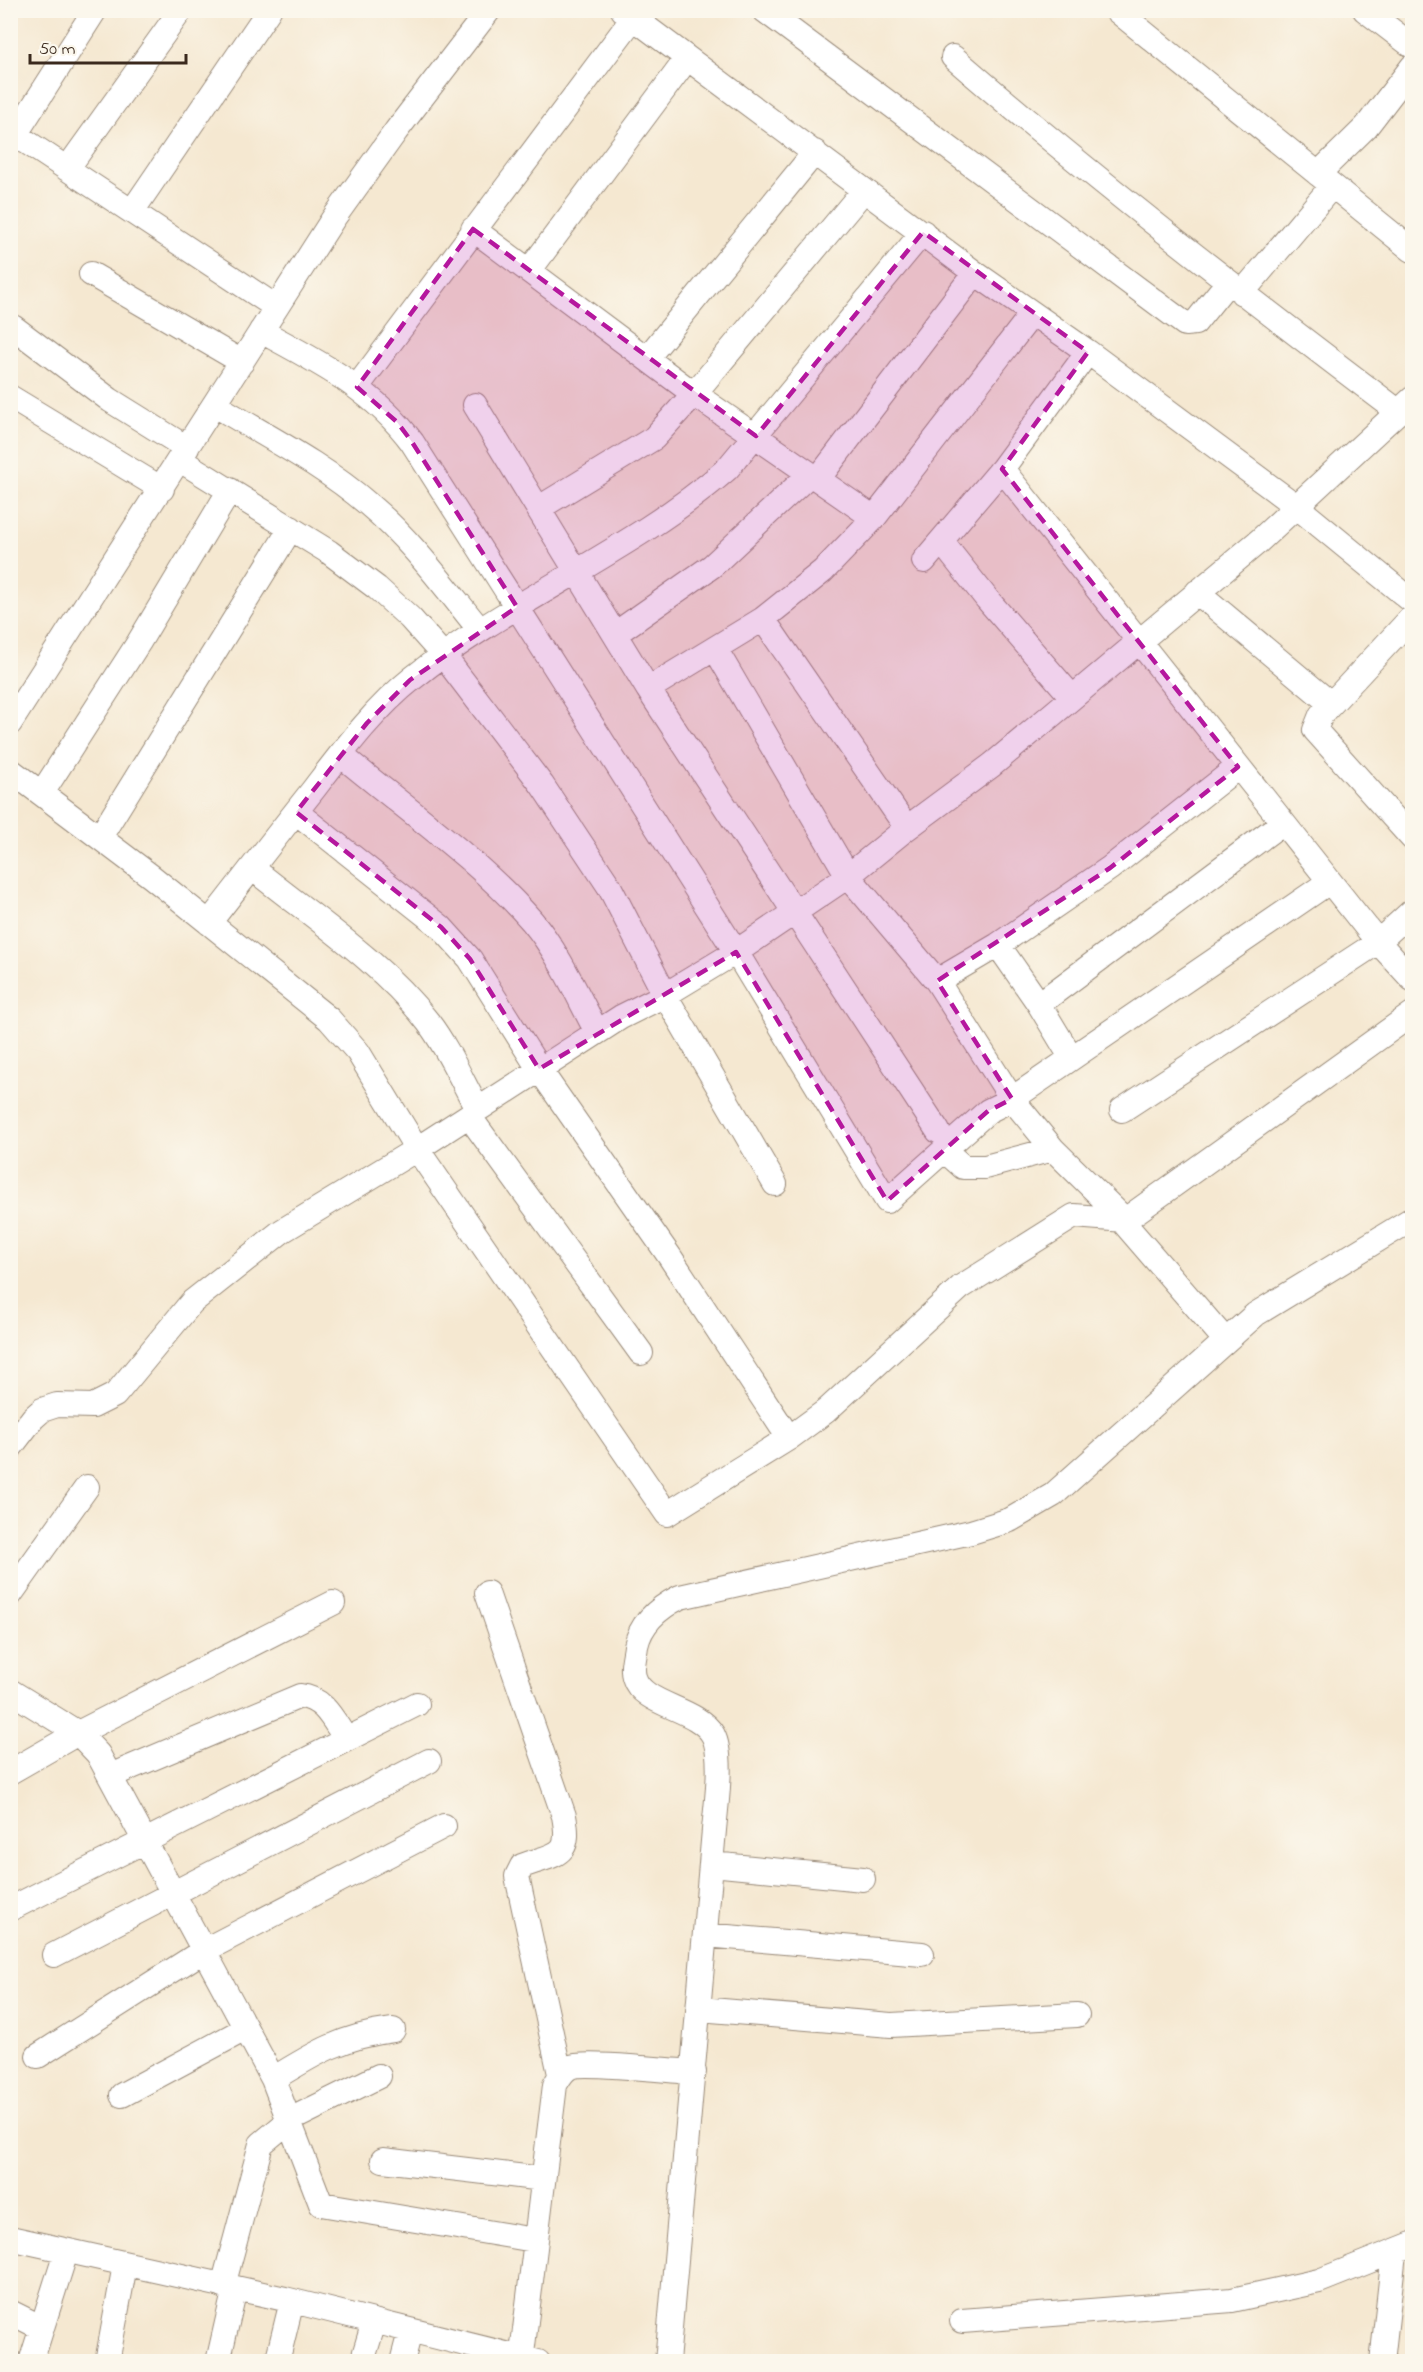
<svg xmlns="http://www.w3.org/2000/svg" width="1423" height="2372" font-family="'Indie Flower',sans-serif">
	<rect width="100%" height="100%" fill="#fbf7ec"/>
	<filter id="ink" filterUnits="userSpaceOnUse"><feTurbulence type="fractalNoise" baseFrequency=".0167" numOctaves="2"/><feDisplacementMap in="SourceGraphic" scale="12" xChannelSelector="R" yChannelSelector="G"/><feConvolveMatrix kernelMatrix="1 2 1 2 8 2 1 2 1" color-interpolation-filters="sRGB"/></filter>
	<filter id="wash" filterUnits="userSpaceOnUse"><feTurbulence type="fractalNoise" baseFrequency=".008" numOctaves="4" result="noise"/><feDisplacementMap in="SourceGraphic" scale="24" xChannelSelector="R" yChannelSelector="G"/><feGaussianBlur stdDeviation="1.35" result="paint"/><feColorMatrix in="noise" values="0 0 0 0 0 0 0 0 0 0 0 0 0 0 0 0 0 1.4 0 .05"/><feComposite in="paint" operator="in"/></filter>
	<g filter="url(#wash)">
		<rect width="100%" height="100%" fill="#f5e8d1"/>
	</g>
	<g filter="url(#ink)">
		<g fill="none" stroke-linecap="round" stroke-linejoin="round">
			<defs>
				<path id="minor" d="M 623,10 L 975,273 L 1088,352 L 1296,506 L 1412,601
					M 764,10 L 1185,324 L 1195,323 L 1228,282
					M 1116,10 L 1412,250
					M 1365,10 L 1412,46
					M 953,57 C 1096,181 1247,297 1399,412
					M 10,131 L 276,307
					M 15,135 L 95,10
					M 67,169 L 181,10
					M 1318,174 L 1366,127 L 1412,67
					M 133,210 L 269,10
					M 473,229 L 694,394 L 874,518
					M 529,271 L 686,60
					M 91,274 L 242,362
					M 1242,293 L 1332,186
					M 13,327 L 110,400 L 187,448
					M 261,331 C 318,362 373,389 412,442 L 736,952 L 887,1201 L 988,1111 L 1012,1099 L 1329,882
					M 647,358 L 815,152
					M 357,387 L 633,18
					M 10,397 L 162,489
					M 215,405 C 266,436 323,465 368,504 C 411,540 445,587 480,630
					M 475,405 L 648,689 L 938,1131
					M 180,460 L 329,552 L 377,588 L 410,618 L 443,655 L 542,785 L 609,886 L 665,995 L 775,1184
					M 1002,469 L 1378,942 L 1412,979
					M 818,479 L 975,273
					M 539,508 L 654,438 L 694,394 L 864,190
					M 941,541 L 987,599 L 1072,697
					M 924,561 L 1002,469 L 1088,352
					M 1197,592 L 1331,704
					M 1412,617 L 1321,715 L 1315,730 L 1412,838
					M 763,619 L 907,828
					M 615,634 L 712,566 L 810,474
					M 716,650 L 848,876 L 937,981 L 1012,1099 L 1053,1149 L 1125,1220 L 1124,1223 L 1226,1341
					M 648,689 L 763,619 L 823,571 L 874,518 L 1032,314
					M 10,723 L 333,219 L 396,131 L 489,10
					M 341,755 C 403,807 479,860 532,921 C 559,953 577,995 597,1032
					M 10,770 L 152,877 L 329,1019 L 358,1052 L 417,1149 L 667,1514 L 789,1438 L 826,1411 L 961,1287 L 1074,1216 L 1125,1220 L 1412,1014
					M 42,793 L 139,642 L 230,490
					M 296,812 L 441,927 L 470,959 L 539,1069 L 670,1257 L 789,1438
					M 100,837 L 291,528
					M 252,868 C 311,916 381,961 428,1022 C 448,1048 462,1081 478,1110
					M 209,923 C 244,878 278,834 313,790 C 343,751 374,709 413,678 C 511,599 632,552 727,469 L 923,232
					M 998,945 L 1039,1004 L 1071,1057
					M 937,981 L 998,945 L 1110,868 L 1238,767
					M 1039,1004 L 1282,823
					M 1122,1110 L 1378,942 L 1412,911
					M 469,1116 L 641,1353
					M 944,1150 L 963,1167 L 985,1167 L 1053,1149
					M 10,1448 L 33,1418 L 42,1410 L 57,1405 L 93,1406 L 115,1395 L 192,1302 L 282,1231 L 417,1149 L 621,1017 L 665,995 L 736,952 L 848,876 L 907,828 L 992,765 L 1259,541 L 1412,399
					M 487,1593 L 564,1816 C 572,1858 556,1853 522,1866 L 517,1876 L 560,2074
					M 10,1595 L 87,1487
					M 10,1691 L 78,1733 L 98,1754 L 273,2079 L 321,2204 L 534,2240
					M 10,1772 L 78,1733 L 333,1603
					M 110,1776 L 300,1696 C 324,1698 333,1720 346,1739
					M 712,1864 L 863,1879
					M 10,1909 L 417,1704
					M 705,1935 L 922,1954
					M 54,1955 L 429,1761
					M 699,2009 L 891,2025 L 1077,2015
					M 38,2056 L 203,1951 L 444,1826
					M 273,2079 C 315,2053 343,2036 393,2030
					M 122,2095 L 245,2029
					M 383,2160 L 543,2179
					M 10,2238 L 285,2299 L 538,2362
					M 223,2286 L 261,2144 L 290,2120 L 379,2076
					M 10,2312 L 42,2328
					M 962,2321 L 1232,2300 L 1319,2281 L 1412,2244
					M 31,2362 L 66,2252
					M 107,2362 L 125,2265
					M 218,2362 L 235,2288
					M 277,2362 L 292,2301
					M 362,2362 L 374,2322
					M 402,2362 L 410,2332
					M 521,2362 L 555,2085 C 559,2078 562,2071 570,2067 C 583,2061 673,2071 694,2072
					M 667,2362 L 714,1830 C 716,1806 724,1756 713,1735 C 697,1707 642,1706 634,1677 C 631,1667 635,1656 636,1646 C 641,1622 660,1607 680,1597 L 971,1532 L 1010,1520 L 1053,1495 L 1256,1314 L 1412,1219
					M 1382,2362 L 1394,2253"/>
			</defs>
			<!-- minor casing -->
			<use href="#minor" stroke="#988978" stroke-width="26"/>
			<!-- minor -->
			<use href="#minor" stroke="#fff" stroke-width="24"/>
		</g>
	</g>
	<!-- marked area -->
	<path fill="#b5179e" fill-opacity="0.2" stroke="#b5179e" stroke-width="4.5" stroke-dasharray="12 8" stroke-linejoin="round" d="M 473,229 L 756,436 L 923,232 L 1088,352 L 1002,469 L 1238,767 L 1110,868 L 937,981 L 1012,1099 L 988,1111 L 887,1201 L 736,952 L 539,1069 L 470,959 L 441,927 L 296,812 L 367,723 L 410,680 L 517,607 L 412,442 L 397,422 L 357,387 Z"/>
	<!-- margin -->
	<rect width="1423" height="2372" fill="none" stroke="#fbf7ec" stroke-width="36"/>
	<!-- scale -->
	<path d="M30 54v9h156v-9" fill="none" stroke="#3b2a1e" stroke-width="3"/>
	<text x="39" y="54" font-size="18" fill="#3b2a1e" stroke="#fbf7ec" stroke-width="4.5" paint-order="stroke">50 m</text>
</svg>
